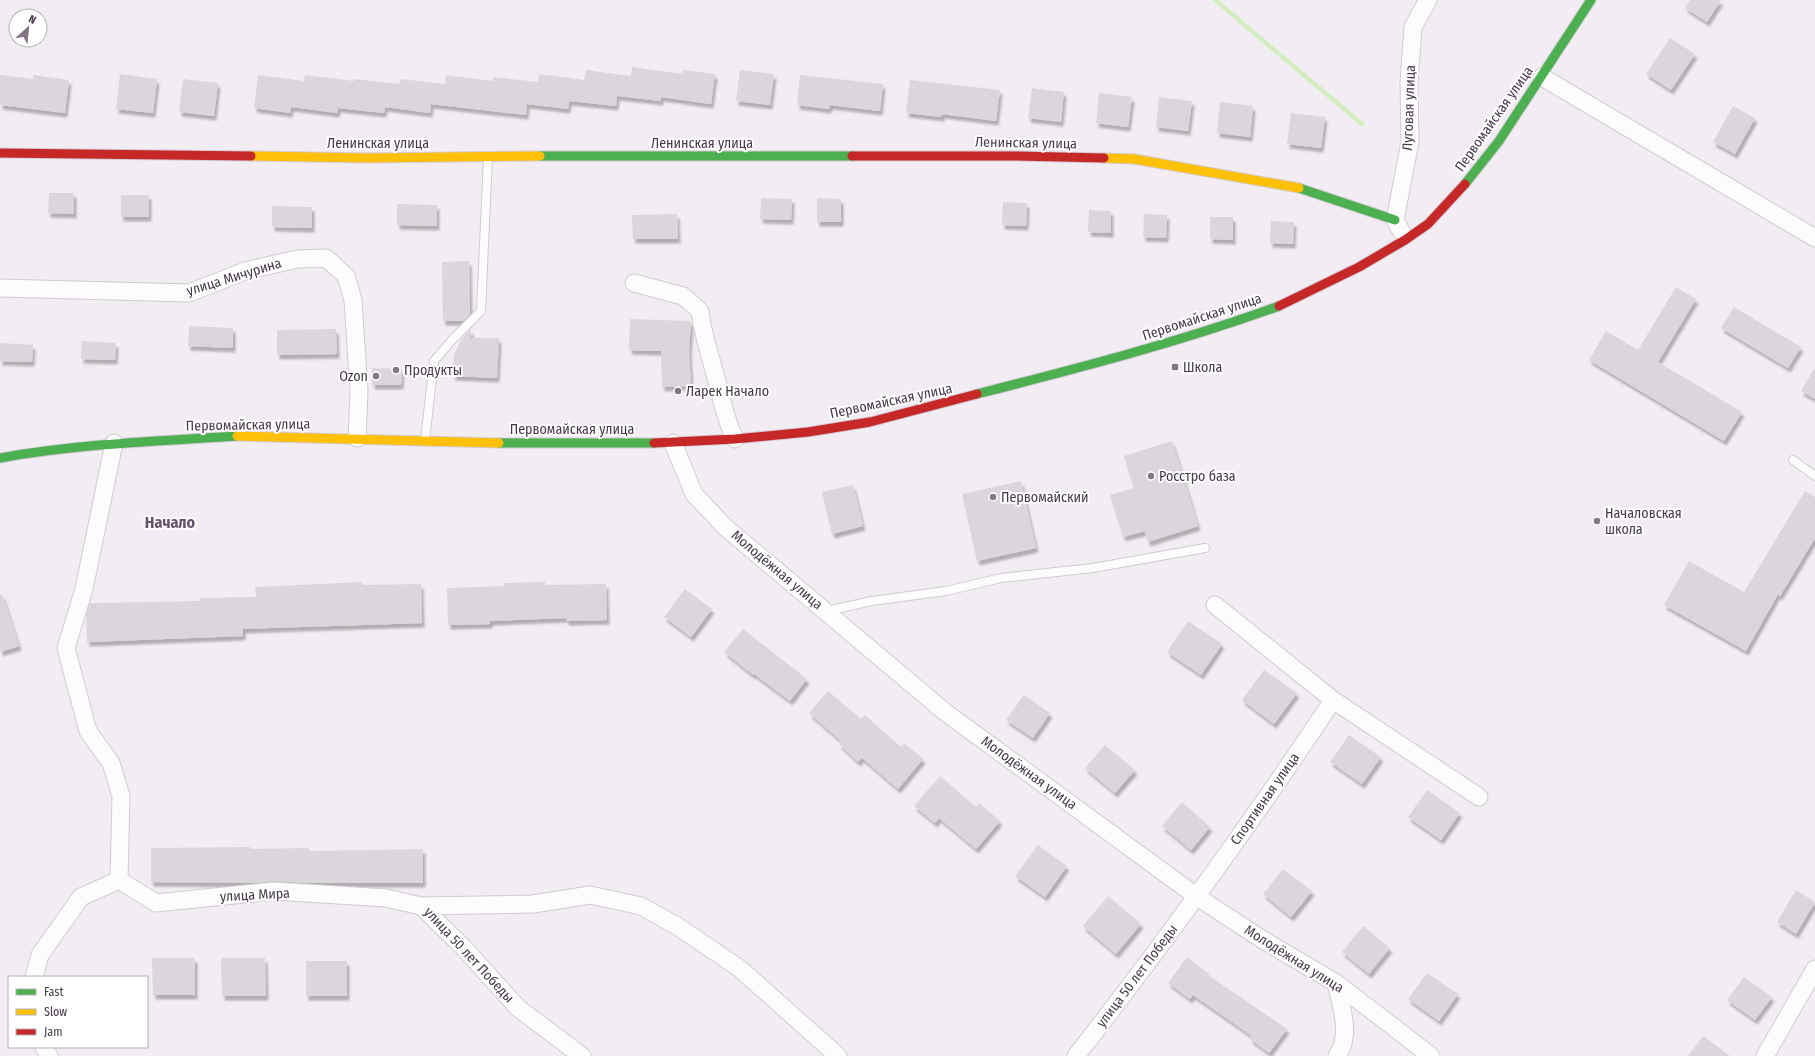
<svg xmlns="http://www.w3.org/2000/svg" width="1815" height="1056" font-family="'Fira Sans Condensed',sans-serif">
	<defs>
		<filter id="shadow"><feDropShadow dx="2.5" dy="4.5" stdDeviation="1" flood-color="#0004"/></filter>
	</defs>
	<rect width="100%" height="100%" fill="#f2edf2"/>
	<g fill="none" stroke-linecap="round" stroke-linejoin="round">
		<!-- stream -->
		<path stroke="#d4edc0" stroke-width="4.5" d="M 1215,0 L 1362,124"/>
	</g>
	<!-- building -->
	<path fill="#dbd6dc" filter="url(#shadow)" d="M 1690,0 L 1721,0 L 1707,22 L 1685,8 Z
		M 1670,38 L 1695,54 L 1671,90 L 1646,74 Z
		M 632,67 L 683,74 L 683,70 L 715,74 L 711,104 L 661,97 L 661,101 L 617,96 L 616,106 L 569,101 L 568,109 L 527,104 L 526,115 L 431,104 L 430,113 L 385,107 L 384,113 L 338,108 L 337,113 L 291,107 L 290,113 L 254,108 L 258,75 L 304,81 L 305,75 L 354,81 L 354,79 L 400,84 L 401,79 L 445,84 L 446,75 L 493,81 L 493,77 L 538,82 L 539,74 L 584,80 L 586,70 L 631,76 Z
		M 740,70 L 774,74 L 770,105 L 736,101 Z
		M 120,74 L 157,79 L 153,113 L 116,109 Z
		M 0,75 L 33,79 L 33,75 L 69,80 L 65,113 L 0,105 Z
		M 800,75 L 883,84 L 880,111 L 830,105 L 829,109 L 797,105 Z
		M 183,79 L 218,83 L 214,116 L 179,112 Z
		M 910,80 L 1000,90 L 996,121 L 942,114 L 942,117 L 906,113 Z
		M 1032,88 L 1064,92 L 1061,122 L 1028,118 Z
		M 1099,93 L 1132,97 L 1128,127 L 1096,123 Z
		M 1159,97 L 1192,101 L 1188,131 L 1156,127 Z
		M 1220,102 L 1253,106 L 1250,137 L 1217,133 Z
		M 1733,106 L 1755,118 L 1735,154 L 1713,142 Z
		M 1291,113 L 1325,117 L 1321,148 L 1287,144 Z
		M 49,193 L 74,193 L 74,214 L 48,213 Z
		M 121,195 L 149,195 L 149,217 L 121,217 Z
		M 761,198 L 792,199 L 791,220 L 760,219 Z
		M 817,198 L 841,199 L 841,222 L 817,222 Z
		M 1003,202 L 1027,203 L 1026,226 L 1002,225 Z
		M 397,204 L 437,205 L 437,226 L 397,225 Z
		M 272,206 L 312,207 L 312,228 L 272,227 Z
		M 1089,210 L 1111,211 L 1111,233 L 1088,232 Z
		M 677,214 L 678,239 L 633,239 L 632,215 Z
		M 1144,214 L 1167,215 L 1166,238 L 1143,237 Z
		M 1210,217 L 1233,217 L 1233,240 L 1210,239 Z
		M 1271,221 L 1294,222 L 1293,244 L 1270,243 Z
		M 469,261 L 470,314 L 463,321 L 443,321 L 442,262 Z
		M 1676,287 L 1696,299 L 1658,362 L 1742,412 L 1724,441 L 1589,360 L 1606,331 L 1638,350 Z
		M 1734,307 L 1801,347 L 1788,368 L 1721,328 Z
		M 630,319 L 691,321 L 689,352 L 691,386 L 662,387 L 661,351 L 629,350 Z
		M 189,326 L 233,328 L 233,348 L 188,346 Z
		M 336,329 L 337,354 L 277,355 L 277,330 Z
		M 471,329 L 471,338 L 499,338 L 497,378 L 453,376 L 454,355 L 462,338 Z
		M 82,341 L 116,343 L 115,360 L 81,359 Z
		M 0,343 L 33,345 L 32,362 L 0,361 Z
		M 1815,367 L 1815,399 L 1801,391 Z
		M 372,368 L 402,369 L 401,385 L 372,385 Z
		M 1172,441 L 1198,526 L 1148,542 L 1145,531 L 1123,537 L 1110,495 L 1134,488 L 1124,456 Z
		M 1021,481 L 1036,548 L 977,561 L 962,494 Z
		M 853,485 L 863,526 L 832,534 L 822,492 Z
		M 1805,491 L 1815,497 L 1815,538 L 1780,596 L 1778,594 L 1746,651 L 1664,605 L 1689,561 L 1744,592 Z
		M 362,582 L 362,585 L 421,584 L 422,623 L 243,629 L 243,636 L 87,642 L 86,615 L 90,603 L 200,601 L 200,598 L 256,597 L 255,587 Z
		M 545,582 L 545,585 L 606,584 L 607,620 L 566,621 L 566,618 L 490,621 L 490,624 L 448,625 L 447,588 L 504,586 L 504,583 Z
		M 685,589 L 712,609 L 691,637 L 664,617 Z
		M 2,594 L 19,646 L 0,652 L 0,595 Z
		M 1188,621 L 1222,644 L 1201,675 L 1167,652 Z
		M 743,629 L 807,679 L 790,701 L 754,674 L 753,675 L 724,652 Z
		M 1264,670 L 1297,693 L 1274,724 L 1242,700 Z
		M 828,691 L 861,719 L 865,715 L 901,747 L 904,743 L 923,759 L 898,789 L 862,758 L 858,762 L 839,744 L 841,741 L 809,713 Z
		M 1024,695 L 1050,713 L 1033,738 L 1006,720 Z
		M 1349,735 L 1381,757 L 1362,784 L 1330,762 Z
		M 1105,745 L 1135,770 L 1115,793 L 1085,768 Z
		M 940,776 L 976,807 L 979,803 L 1000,821 L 976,849 L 939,818 L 935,823 L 914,806 Z
		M 1427,790 L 1460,813 L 1441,840 L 1408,817 Z
		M 1182,802 L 1210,827 L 1191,850 L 1162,826 Z
		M 1038,845 L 1067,866 L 1045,897 L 1015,876 Z
		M 250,847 L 250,849 L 309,848 L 309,851 L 423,849 L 423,883 L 310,883 L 275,881 L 252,883 L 151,882 L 151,848 Z
		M 1283,869 L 1312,891 L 1291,917 L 1263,894 Z
		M 1796,890 L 1815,902 L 1796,934 L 1777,922 Z
		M 1108,896 L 1141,924 L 1116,954 L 1083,926 Z
		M 1363,926 L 1390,948 L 1369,974 L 1342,952 Z
		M 1187,957 L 1209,974 L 1208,975 L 1287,1029 L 1269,1053 L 1250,1039 L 1252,1036 L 1193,995 L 1190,999 L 1168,983 Z
		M 152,958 L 195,958 L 195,995 L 153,995 Z
		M 221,958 L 265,958 L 266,996 L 222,996 Z
		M 306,961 L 347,961 L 347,996 L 306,996 Z
		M 1427,973 L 1458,994 L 1439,1021 L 1408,999 Z
		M 1744,977 L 1772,997 L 1755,1020 L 1727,1000 Z
		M 1703,1036 L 1730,1056 L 1688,1056 Z"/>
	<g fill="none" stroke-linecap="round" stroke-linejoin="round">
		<defs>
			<path id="lane" d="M 425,440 L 434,361 L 452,340 L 481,311 L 488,157
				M 1793,460 L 1815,476
				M 827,611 L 872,601 L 946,591 L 1001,578 L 1093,568 L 1205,548"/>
			<path id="street" d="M 1542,77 L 1815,238
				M 1401,231 L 1395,220 L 1410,142 L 1409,83 L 1413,27 L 1428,0
				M 634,283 L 683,296 L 700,311 C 702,332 709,350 714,371 C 721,394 724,417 735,439
				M 0,288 L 189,293 L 245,271 L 297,259 L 326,258 L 346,276 L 353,300 L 359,391 L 357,438
				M 114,443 L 84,589 L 66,648 L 88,731 L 111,763 L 121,796 L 119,880
				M 673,443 L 694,494 L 725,527 L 945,712 L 1196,896 L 1263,940 L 1336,983 L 1431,1056
				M 1215,605 L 1333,700 L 1479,797
				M 119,880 L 156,903 L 274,891 L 386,898 L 421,906 L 533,904 L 590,895 L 641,906 L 677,926 L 739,968 L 838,1056
				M 421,906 L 463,947 L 518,1008 L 582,1056
				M 34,977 L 40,955 L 81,897 L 119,880
				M 1336,983 C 1341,1006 1352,1035 1337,1056
				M 44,1047 L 49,1056
				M 1076,1056 C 1166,941 1252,822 1333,700
				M 1765,1056 L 1815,969"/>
			<path id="fast" d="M 540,156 L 852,156
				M 1465,184 L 1499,141 L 1591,0
				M 1299,188 L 1395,220
				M 977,394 C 1079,368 1180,342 1279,306
				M 499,443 L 654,443
				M 0,458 C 78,444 157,441 237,436"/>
			<path id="slow" d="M 251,156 L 368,158 L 540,156
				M 1104,158 L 1134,159 L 1299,188
				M 237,436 L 499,443"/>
			<path id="jam" d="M 0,153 L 251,156
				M 852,156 L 1016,156 L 1104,158
				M 1279,306 L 1359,267 L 1405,240 L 1428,224 L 1465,184
				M 654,443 L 735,439 L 808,432 L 870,422 L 977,394"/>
		</defs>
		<!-- lane casing -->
		<use href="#lane" stroke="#d0cbd0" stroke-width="10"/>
		<!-- street casing -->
		<use href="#street" stroke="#d0cbd0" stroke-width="19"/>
		<!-- fast casing -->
		<use href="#fast" stroke="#d4c9d5" stroke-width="11"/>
		<!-- slow casing -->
		<use href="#slow" stroke="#d4c9d5" stroke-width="11"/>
		<!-- jam casing -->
		<use href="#jam" stroke="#d4c9d5" stroke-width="11"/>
		<!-- lane -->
		<use href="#lane" stroke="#fdfcfd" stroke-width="8"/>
		<!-- street -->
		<use href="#street" stroke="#fdfcfd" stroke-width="17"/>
		<!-- fast -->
		<use href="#fast" stroke="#4caf50" stroke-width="9"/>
		<!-- slow -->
		<use href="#slow" stroke="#ffc107" stroke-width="9"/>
		<!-- jam -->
		<use href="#jam" stroke="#c62828" stroke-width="9"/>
	</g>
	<!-- markers -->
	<g fill="#827884" stroke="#fff" stroke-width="1.5">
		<rect x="1171" y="363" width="8" height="8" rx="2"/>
		<circle cx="396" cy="370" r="4"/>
		<circle cx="376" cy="376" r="4"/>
		<circle cx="678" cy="391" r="4"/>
		<circle cx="1151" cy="476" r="4"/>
		<circle cx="993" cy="497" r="4"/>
		<circle cx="1597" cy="521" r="4"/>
	</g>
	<g text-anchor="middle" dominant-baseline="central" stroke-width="4" stroke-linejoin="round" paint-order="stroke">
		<!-- street labels -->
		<g font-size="14" fill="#453948" stroke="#fff">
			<text transform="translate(1409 108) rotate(-88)">Луговая улица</text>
			<text transform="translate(1494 119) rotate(-55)">Первомайская улица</text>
			<text x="378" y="143">Ленинская улица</text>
			<text x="702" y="143">Ленинская улица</text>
			<text transform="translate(1026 143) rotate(1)">Ленинская улица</text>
			<text transform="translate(234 277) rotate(-17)">улица Мичурина</text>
			<text transform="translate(1202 317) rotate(-18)">Первомайская улица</text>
			<text transform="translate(891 401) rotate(-12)">Первомайская улица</text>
			<text transform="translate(248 425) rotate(-1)">Первомайская улица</text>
			<text x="572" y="429">Первомайская улица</text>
			<text transform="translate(777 570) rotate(40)">Молодёжная улица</text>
			<text transform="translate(1029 773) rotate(36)">Молодёжная улица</text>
			<text transform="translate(1265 799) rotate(-55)">Спортивная улица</text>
			<text transform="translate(255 895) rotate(-3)">улица Мира</text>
			<text transform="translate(469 955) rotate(47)">улица 50 лет Победы</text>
			<text transform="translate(1294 959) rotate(32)">Молодёжная улица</text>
			<text transform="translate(1137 976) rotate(-53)">улица 50 лет Победы</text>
		</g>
		<!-- poi labels -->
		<g font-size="14" fill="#453948" stroke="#fff" text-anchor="start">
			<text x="1183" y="367">Школа</text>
			<text x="404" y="370">Продукты</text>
			<text x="368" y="376" text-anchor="end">Ozon</text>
			<text x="686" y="391">Ларек Начало</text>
			<text x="1159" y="476">Росстро база</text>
			<text x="1001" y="497">Первомайский</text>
			<text x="1605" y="513">Началовская<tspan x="1605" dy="16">школа</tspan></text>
		</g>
		<!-- quarter labels -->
		<g font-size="16" font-weight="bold" fill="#64516b" stroke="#fff">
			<text x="170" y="522">Начало</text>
		</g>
	</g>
	<!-- legend -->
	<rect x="8" y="976" width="140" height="72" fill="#ffffff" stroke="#b5b0b6"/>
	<rect x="16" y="989" width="20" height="6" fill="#4caf50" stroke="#b5b0b6"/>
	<text x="44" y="996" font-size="12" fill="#453948">Fast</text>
	<rect x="16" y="1009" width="20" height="6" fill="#ffc107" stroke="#b5b0b6"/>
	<text x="44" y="1016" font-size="12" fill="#453948">Slow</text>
	<rect x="16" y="1029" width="20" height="6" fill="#c62828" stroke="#b5b0b6"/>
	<text x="44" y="1036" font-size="12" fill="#453948">Jam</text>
	<!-- north arrow -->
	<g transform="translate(28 28) rotate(27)"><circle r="19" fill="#ffffff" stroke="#b5b0b6"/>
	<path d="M0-3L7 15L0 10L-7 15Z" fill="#827884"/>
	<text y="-6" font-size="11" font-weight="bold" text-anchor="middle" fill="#453948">N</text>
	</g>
</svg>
